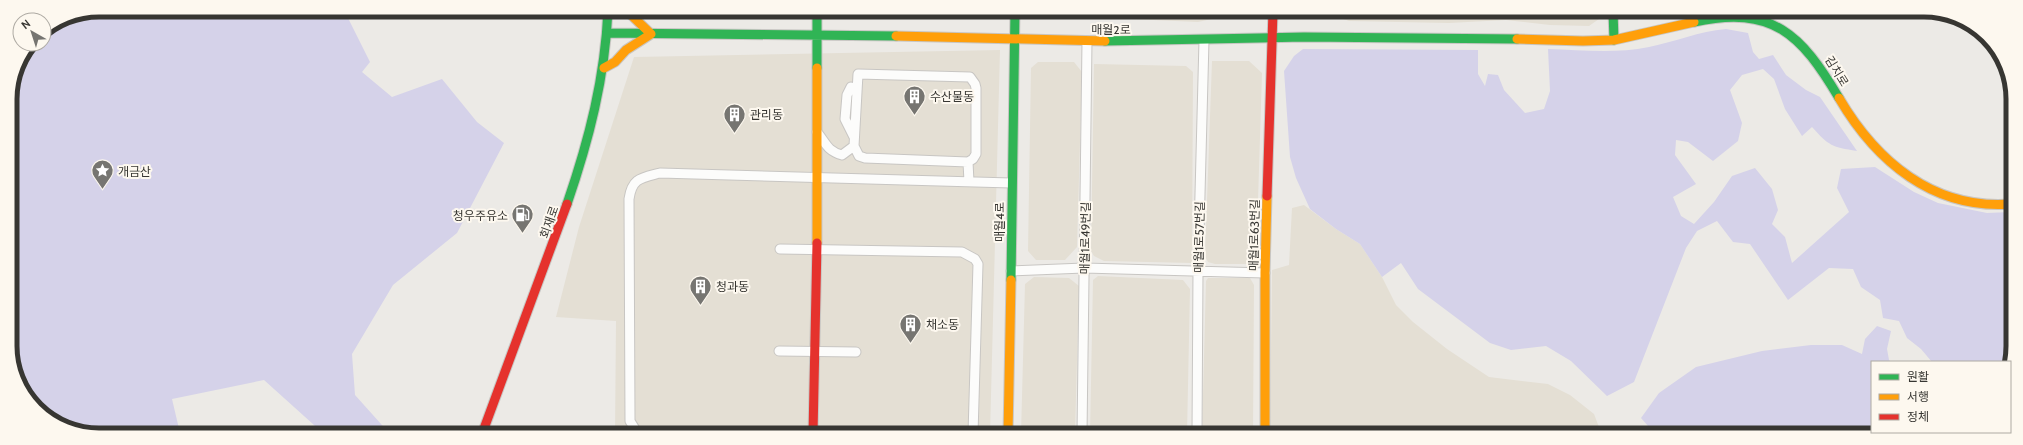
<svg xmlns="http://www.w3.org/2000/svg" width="2023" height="445" font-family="Cabin,'Noto Sans KR',sans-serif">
	<rect width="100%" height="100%" fill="#eceae6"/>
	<!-- built -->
	<path fill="#e4dfd4" d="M 833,11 L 995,11 L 990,15 L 947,17 L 838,15 Z
		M 1039,11 L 1599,11 L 1599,19 L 1589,26 L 1550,25 L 1506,20 L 1449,23 L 1349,21 L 1335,16 L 1257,16 L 1216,18 L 1198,22 L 1042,15 Z
		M 1000,50 L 990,434 L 615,434 L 616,321 L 556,317 L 579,227 L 634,57 Z
		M 1212,61 L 1249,61 L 1262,73 L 1258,201 L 1254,259 L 1249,264 L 1215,264 L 1208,262 L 1205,256 Z
		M 1038,62 L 1074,62 L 1082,72 L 1077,247 L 1065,260 L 1036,260 L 1028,251 L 1031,68 Z
		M 1094,64 L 1186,66 L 1193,72 L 1192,263 L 1104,261 L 1094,256 L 1091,251 Z
		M 1304,205 L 1336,229 L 1360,244 L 1382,277 L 1396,305 L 1413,322 L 1447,349 L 1489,377 L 1548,384 L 1570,395 L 1594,414 L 1602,435 L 1270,434 L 1272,270 L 1289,265 L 1292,208 Z
		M 1098,276 L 1183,280 L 1190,289 L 1187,434 L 1090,434 L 1093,280 Z
		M 1034,277 L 1069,278 L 1079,286 L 1075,434 L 1021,434 L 1025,284 Z
		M 1208,278 L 1250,278 L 1254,285 L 1253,434 L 1202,434 L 1206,281 Z"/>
	<!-- green -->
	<path fill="#d5d2e9" d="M 99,10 L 344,10 L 370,62 L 362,72 L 392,97 L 442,79 L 477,122 L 504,143 L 457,233 L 393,285 L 352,354 L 355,395 L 390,434 L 324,434 L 264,380 L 172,399 L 180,433 L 82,433 L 36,408 L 12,363 L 10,94 L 17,65 L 31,44 L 44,44 L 44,31 L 65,17 Z
		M 1726,29 L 1748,33 L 1753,52 L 1759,59 L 1773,55 L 1786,75 L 1806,90 L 1820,97 L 1857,151 C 1832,147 1829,146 1812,127 L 1802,136 L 1785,109 L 1774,79 L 1763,69 L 1742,75 L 1730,90 L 1742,123 L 1738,141 L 1713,161 L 1688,142 L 1676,140 L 1675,155 L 1696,184 L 1673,197 L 1681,216 L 1694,224 L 1714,202 L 1732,176 L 1755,168 L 1772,189 L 1778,210 L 1772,224 L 1785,237 L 1792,263 L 1849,212 L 1837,188 L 1841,169 L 1875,167 L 1914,192 L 1938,203 L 1987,213 L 2011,212 L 2010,365 L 2010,362 L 1932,362 L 1921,349 L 1907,338 L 1899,321 L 1883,318 L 1880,300 L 1861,287 L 1853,269 L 1829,268 L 1788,300 L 1750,244 L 1733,242 L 1717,221 L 1697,231 L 1686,248 L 1634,382 L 1607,396 L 1571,361 L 1546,346 L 1511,350 L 1490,343 L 1418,289 L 1401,263 L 1382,277 L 1360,244 L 1336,229 L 1310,209 L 1296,178 L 1290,157 L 1284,71 L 1294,56 L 1303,49 L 1478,50 L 1478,74 L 1485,86 L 1488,74 L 1498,75 L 1504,90 L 1525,113 L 1544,109 L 1550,91 L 1548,49 C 1581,50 1615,54 1649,47 C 1675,42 1699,31 1726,29 Z
		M 1877,326 L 1891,331 L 1887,349 L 1889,360 L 1891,362 L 1872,362 L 1872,432 L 1932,432 L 1932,434 L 1656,435 L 1641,418 L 1659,393 L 1696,367 L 1762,351 L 1811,345 L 1842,345 L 1862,354 L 1865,339 Z"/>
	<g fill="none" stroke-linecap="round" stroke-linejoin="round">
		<defs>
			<path id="street" d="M 858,74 L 970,77 L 975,84 L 976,88 L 976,154 L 973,159 L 968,162 L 865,158 L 859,156 L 854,146 Z
				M 851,87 L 847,95 L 845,119 L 854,137
				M 817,132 C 826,143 827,151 842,155 L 854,146
				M 968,162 L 969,182
				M 780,249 L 962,252 L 975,259 L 978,264 L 973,434
				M 1011,271 L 1084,268 L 1265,273
				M 779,351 L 856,352
				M 638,434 L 630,421 L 629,199 C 632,178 641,178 660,173 L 1011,183
				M 1082,434 L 1087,41
				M 1197,434 L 1198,271 L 1204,40"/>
			<path id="fast" d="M 817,11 L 817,68
				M 1613,11 L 1614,40
				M 1694,22 C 1773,5 1801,34 1839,98
				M 608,33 L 896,36
				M 1105,41 L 1304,37 L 1517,39
				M 567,204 C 589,140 605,78 608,10
				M 1011,280 L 1015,11"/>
			<path id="slow" d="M 626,10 L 651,34
				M 896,36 L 1105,41
				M 1517,39 L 1583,41 L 1614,40 L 1694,22
				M 604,68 L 615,62 L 626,50 L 651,34
				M 1839,98 C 1876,161 1933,210 2011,204
				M 817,243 L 817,68
				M 1008,434 L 1011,280
				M 1265,434 L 1265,273 L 1267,196"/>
			<path id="jam" d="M 1267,196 L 1273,11
				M 482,434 L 567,204
				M 813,434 L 817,243"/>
		</defs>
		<!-- street casing -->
		<use href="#street" stroke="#c8c6c3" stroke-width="11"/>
		<!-- fast casing -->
		<use href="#fast" stroke="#c8c6c3" stroke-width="11"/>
		<!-- slow casing -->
		<use href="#slow" stroke="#c8c6c3" stroke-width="11"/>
		<!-- jam casing -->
		<use href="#jam" stroke="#c8c6c3" stroke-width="11"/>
		<!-- street -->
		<use href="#street" stroke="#fcfcfb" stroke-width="9"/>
		<!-- fast -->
		<use href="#fast" stroke="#30b455" stroke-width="9"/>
		<!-- slow -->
		<use href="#slow" stroke="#ff9f0a" stroke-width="9"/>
		<!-- jam -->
		<use href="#jam" stroke="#e5322d" stroke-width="9"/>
	</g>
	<!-- icons -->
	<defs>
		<symbol id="building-pin" viewBox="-11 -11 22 30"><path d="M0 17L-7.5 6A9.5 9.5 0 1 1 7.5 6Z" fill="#767571" stroke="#fdf8ef"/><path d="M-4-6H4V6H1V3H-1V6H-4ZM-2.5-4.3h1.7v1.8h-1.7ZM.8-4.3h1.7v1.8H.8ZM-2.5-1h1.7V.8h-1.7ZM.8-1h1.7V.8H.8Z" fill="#fff"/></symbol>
		<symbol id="sight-pin" viewBox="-11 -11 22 30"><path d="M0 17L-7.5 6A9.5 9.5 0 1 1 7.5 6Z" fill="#767571" stroke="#fdf8ef"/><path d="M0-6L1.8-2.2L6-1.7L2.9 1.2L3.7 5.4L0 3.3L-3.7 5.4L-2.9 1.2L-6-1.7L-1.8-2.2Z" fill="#fff"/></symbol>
		<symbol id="fuel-pin" viewBox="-11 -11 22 30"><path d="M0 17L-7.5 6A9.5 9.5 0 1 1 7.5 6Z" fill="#767571" stroke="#fdf8ef"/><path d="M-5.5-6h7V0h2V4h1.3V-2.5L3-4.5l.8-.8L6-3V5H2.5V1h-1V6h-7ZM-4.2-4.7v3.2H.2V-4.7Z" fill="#fff"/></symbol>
	</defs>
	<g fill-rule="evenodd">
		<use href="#building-pin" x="902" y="84" width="25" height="34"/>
		<use href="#building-pin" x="722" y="102" width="25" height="34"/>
		<use href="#sight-pin" x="90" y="158" width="25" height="34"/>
		<use href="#fuel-pin" x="510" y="202" width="25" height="34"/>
		<use href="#building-pin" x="688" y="274" width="25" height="34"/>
		<use href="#building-pin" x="898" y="312" width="25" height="34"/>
	</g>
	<g text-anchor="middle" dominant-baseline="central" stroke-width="4" stroke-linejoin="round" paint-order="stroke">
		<!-- street labels -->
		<g font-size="12" fill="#373632" stroke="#fdf8ef">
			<text x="1111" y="29">매월2로</text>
			<text transform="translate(1837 71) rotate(58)">김치로</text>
			<text transform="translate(549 222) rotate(-71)">회재로</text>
			<text transform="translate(999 222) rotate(-90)">매월4로</text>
			<text transform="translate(1254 235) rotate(-89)">매월1로63번길</text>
			<text transform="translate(1199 237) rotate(-89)">매월1로57번길</text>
			<text transform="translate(1085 238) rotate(-89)">매월1로49번길</text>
		</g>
		<!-- poi labels -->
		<g font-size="12" fill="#373632" stroke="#fdf8ef" text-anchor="start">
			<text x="930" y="96">수산물동</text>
			<text x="750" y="114">관리동</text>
			<text x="118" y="171">개금산</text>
			<text x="508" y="215" text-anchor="end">청우주유소</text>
			<text x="716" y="286">청과동</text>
			<text x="926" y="324">채소동</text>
		</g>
	</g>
	<!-- crop -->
	<path d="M0 0H2023V445H0ZM99 17H1924A82 82 0 0 1 2006 99V346A82 82 0 0 1 1924 428H99A82 82 0 0 1 17 346V99A82 82 0 0 1 99 17Z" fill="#fdf8ef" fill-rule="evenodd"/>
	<path fill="none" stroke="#373632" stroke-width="5" d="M99 17H1924A82 82 0 0 1 2006 99V346A82 82 0 0 1 1924 428H99A82 82 0 0 1 17 346V99A82 82 0 0 1 99 17Z"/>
	<!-- legend -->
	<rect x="1871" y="361" width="140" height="72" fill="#fdf8ef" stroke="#aeaaa3"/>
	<rect x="1879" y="374" width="20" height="6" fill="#30b455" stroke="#aeaaa3"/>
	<text x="1907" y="381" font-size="12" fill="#373632">원활</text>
	<rect x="1879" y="394" width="20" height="6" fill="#ff9f0a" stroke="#aeaaa3"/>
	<text x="1907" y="401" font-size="12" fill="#373632">서행</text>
	<rect x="1879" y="414" width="20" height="6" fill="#e5322d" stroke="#aeaaa3"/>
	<text x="1907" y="421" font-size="12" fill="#373632">정체</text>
	<!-- north arrow -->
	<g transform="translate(32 32) rotate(321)"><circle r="19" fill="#fdf8ef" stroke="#aeaaa3"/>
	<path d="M0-3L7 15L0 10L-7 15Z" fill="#767571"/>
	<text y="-6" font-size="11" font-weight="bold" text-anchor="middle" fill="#373632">N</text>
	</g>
</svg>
